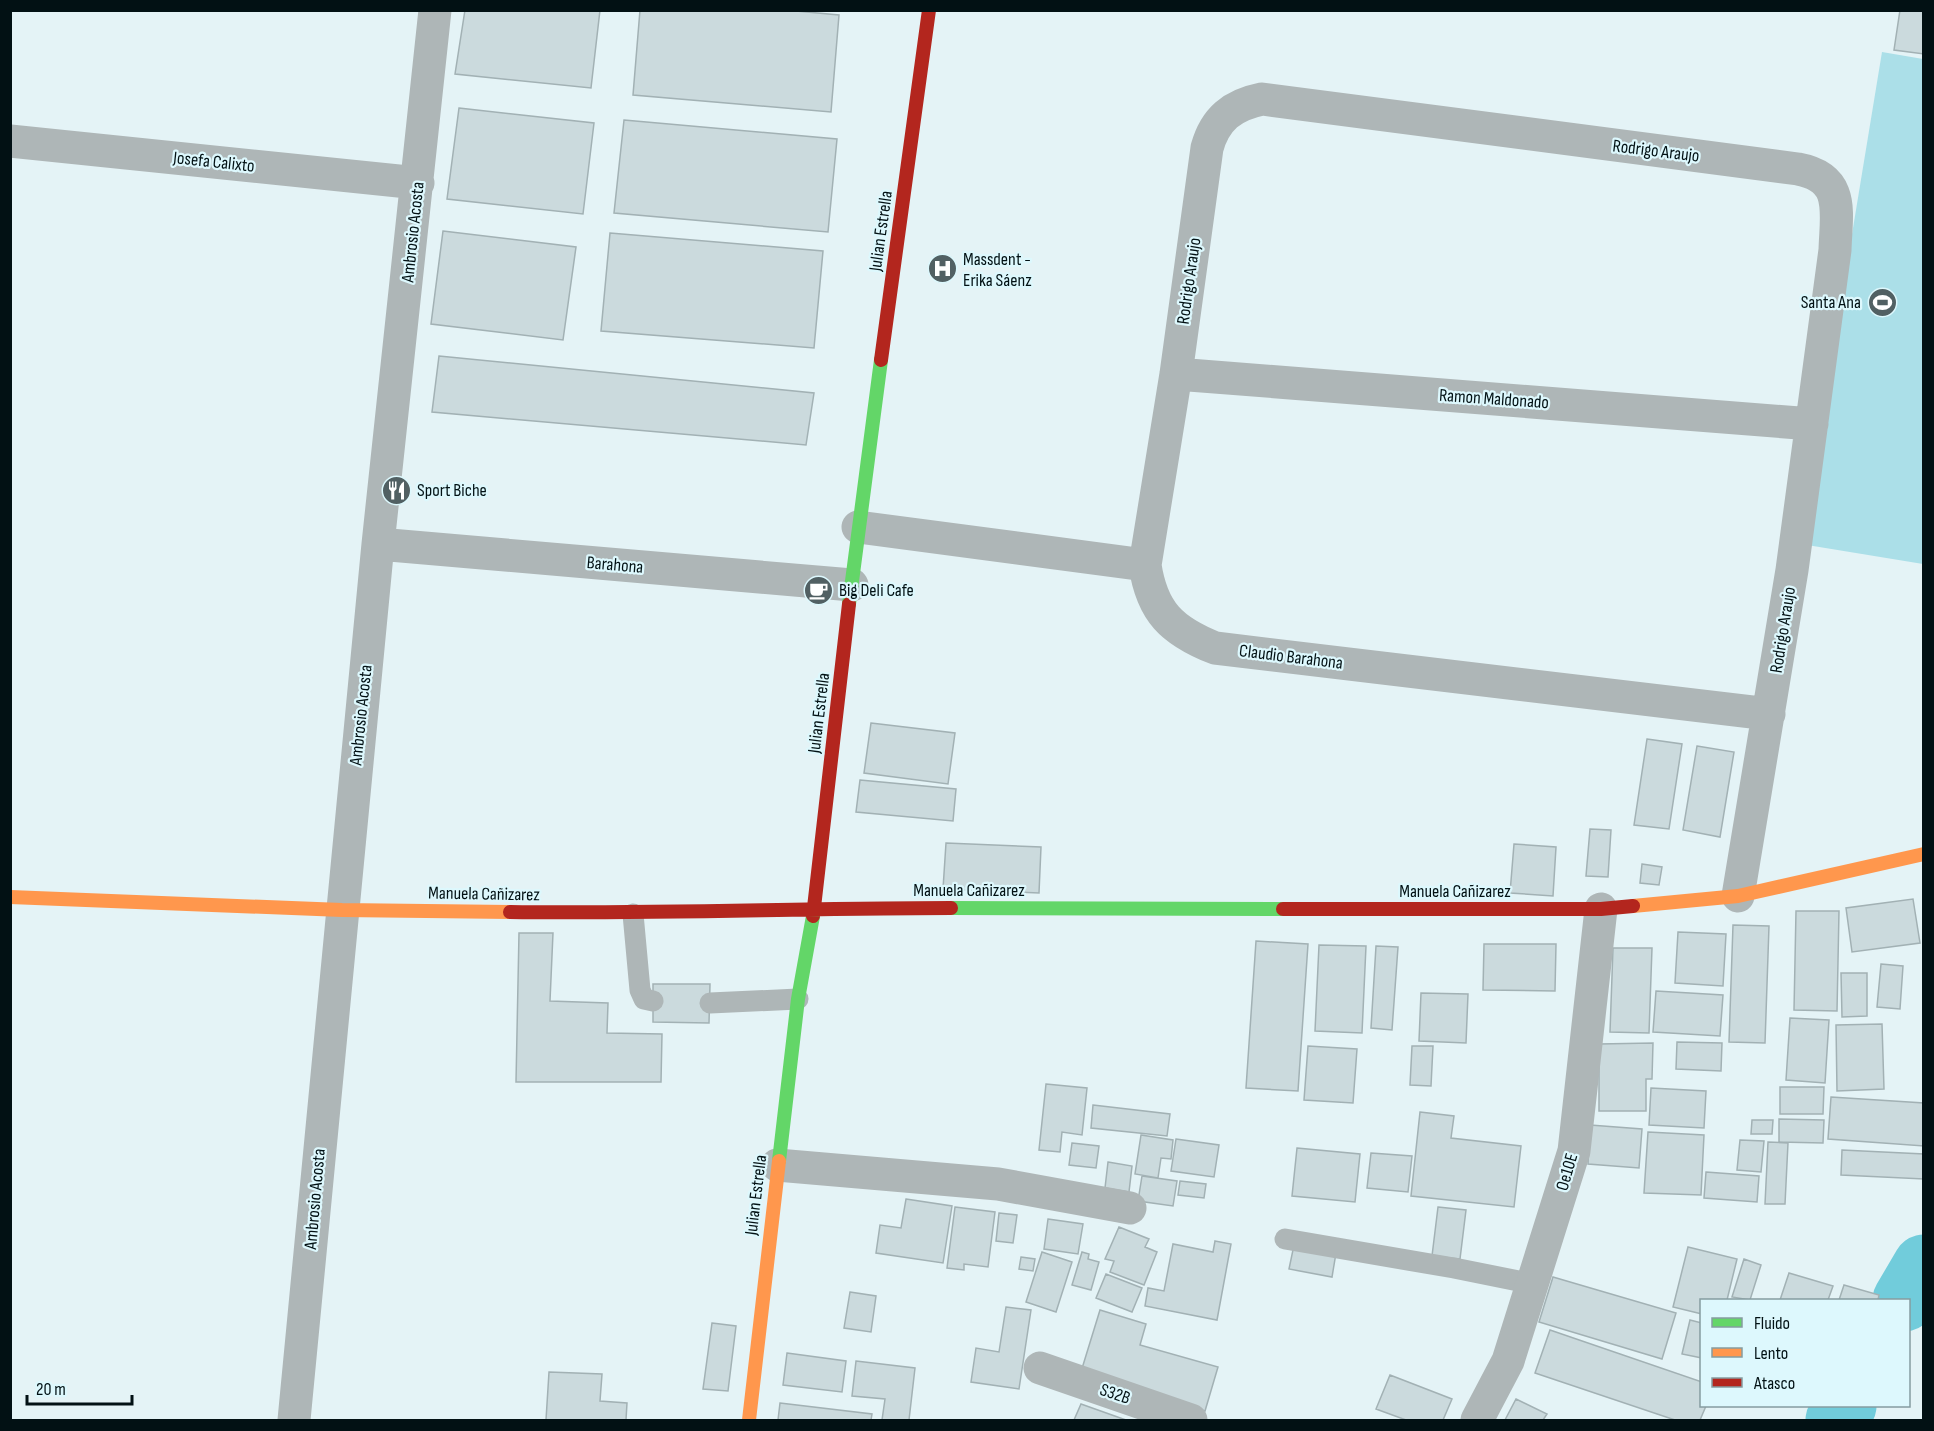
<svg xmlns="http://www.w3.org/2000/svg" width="1934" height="1431" font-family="'Sofia Sans Condensed',sans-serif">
	<rect width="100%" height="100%" fill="#e4f3f6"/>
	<!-- green -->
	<path fill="#abdfe8" d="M 1882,52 L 1923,59 L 1923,564 L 1801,544 Z"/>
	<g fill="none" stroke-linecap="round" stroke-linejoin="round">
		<!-- river -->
		<path stroke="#71ccdb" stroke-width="63" d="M 1904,1300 L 1924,1266
			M 1837,1420 L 1845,1406"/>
	</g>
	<!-- building -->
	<path fill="#cbdadd" stroke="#a2b1b4" stroke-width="1.5" d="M 465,10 L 600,10 L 591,88 L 455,74 Z
		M 640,10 L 785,10 L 839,15 L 831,112 L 633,95 Z
		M 1900,10 L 1924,10 L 1924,54 L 1894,50 Z
		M 459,108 L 594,123 L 583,214 L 447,199 Z
		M 624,120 L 837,139 L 828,232 L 614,213 Z
		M 443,231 L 576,247 L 563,340 L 431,324 Z
		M 610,233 L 823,251 L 814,348 L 601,331 Z
		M 439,356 L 814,393 L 806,445 L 432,412 Z
		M 871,723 L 955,733 L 948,784 L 864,773 Z
		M 1647,739 L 1682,744 L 1669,829 L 1634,825 Z
		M 1697,746 L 1734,752 L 1720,837 L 1683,830 Z
		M 860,780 L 956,789 L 953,821 L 856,812 Z
		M 1590,829 L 1611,830 L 1608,877 L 1586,876 Z
		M 946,843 L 1041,847 L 1039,893 L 943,889 Z
		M 1514,844 L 1556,847 L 1553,896 L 1510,893 Z
		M 1642,864 L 1662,867 L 1659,885 L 1640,883 Z
		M 1913,899 L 1920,943 L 1852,952 L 1846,908 Z
		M 1796,911 L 1839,911 L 1837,1011 L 1794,1010 Z
		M 1733,925 L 1769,926 L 1765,1043 L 1729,1042 Z
		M 1678,932 L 1726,934 L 1723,986 L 1675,983 Z
		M 519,933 L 553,933 L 550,1001 L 608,1003 L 607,1033 L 662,1034 L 661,1082 L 516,1082 Z
		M 1256,941 L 1308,944 L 1298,1091 L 1246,1088 Z
		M 1484,944 L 1556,944 L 1555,991 L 1483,990 Z
		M 1319,945 L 1366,946 L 1362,1033 L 1315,1031 Z
		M 1376,946 L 1398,947 L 1392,1030 L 1371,1028 Z
		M 1613,948 L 1652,948 L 1649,1033 L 1610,1032 Z
		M 1881,964 L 1903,966 L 1900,1009 L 1877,1007 Z
		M 1841,973 L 1867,973 L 1867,1016 L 1842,1017 Z
		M 653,984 L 710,984 L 709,1023 L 653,1022 Z
		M 1656,991 L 1723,995 L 1720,1036 L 1653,1032 Z
		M 1421,993 L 1468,994 L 1466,1043 L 1419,1041 Z
		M 1790,1018 L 1829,1020 L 1825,1083 L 1786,1080 Z
		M 1882,1024 L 1884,1089 L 1837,1091 L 1836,1025 Z
		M 1677,1042 L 1722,1043 L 1721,1071 L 1676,1069 Z
		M 1653,1043 L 1652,1079 L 1646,1079 L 1646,1111 L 1599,1111 L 1599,1044 Z
		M 1308,1046 L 1357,1049 L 1353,1103 L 1304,1100 Z
		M 1412,1046 L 1433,1046 L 1431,1086 L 1410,1085 Z
		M 1046,1084 L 1087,1088 L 1082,1135 L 1062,1132 L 1060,1152 L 1039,1150 Z
		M 1780,1087 L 1824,1087 L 1823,1114 L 1780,1114 Z
		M 1651,1088 L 1706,1091 L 1704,1128 L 1649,1125 Z
		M 1831,1097 L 1924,1103 L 1924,1146 L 1828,1139 Z
		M 1093,1105 L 1170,1114 L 1167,1136 L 1091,1128 Z
		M 1420,1112 L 1454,1116 L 1451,1138 L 1521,1146 L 1514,1207 L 1411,1196 Z
		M 1779,1119 L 1824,1120 L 1823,1143 L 1779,1142 Z
		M 1752,1120 L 1773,1120 L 1772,1134 L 1751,1134 Z
		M 1590,1125 L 1642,1129 L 1639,1168 L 1588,1164 Z
		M 1648,1132 L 1704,1135 L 1701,1195 L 1644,1193 Z
		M 1141,1135 L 1173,1140 L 1171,1159 L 1161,1158 L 1158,1178 L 1135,1174 Z
		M 1176,1139 L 1219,1145 L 1214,1177 L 1171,1171 Z
		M 1740,1140 L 1764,1141 L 1761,1172 L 1737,1170 Z
		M 1768,1142 L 1788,1143 L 1785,1204 L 1765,1204 Z
		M 1072,1143 L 1099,1146 L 1096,1168 L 1069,1165 Z
		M 1297,1148 L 1360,1154 L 1355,1202 L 1292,1196 Z
		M 1842,1150 L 1924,1154 L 1924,1179 L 1841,1175 Z
		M 1371,1153 L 1412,1156 L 1408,1192 L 1367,1188 Z
		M 1108,1162 L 1132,1166 L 1129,1192 L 1105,1188 Z
		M 1706,1172 L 1759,1176 L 1757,1202 L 1704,1198 Z
		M 1142,1176 L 1177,1181 L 1173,1206 L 1138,1201 Z
		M 1180,1181 L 1206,1184 L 1204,1198 L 1178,1195 Z
		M 906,1199 L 952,1206 L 943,1263 L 876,1253 L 880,1225 L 901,1228 Z
		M 955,1207 L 995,1212 L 988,1267 L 964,1264 L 964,1270 L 947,1268 Z
		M 1438,1207 L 1466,1210 L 1460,1259 L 1432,1256 Z
		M 999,1213 L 1017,1215 L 1013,1243 L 996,1241 Z
		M 1048,1219 L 1083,1224 L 1078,1254 L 1044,1249 Z
		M 1119,1227 L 1149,1239 L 1145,1247 L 1157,1252 L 1144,1285 L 1110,1272 L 1114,1261 L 1105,1259 Z
		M 1215,1241 L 1231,1244 L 1217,1320 L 1145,1306 L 1148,1288 L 1164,1291 L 1173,1244 L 1213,1252 Z
		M 1294,1245 L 1336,1253 L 1332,1277 L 1289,1269 Z
		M 1688,1247 L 1737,1259 L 1727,1300 L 1702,1300 L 1702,1314 L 1673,1307 Z
		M 1042,1252 L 1072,1262 L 1056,1312 L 1026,1302 Z
		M 1082,1252 L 1089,1254 L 1088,1259 L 1099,1262 L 1091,1290 L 1072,1285 Z
		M 1021,1257 L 1035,1259 L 1033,1271 L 1019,1269 Z
		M 1744,1259 L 1761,1265 L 1750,1300 L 1732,1297 Z
		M 1789,1273 L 1833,1286 L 1828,1300 L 1780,1300 Z
		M 1106,1274 L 1142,1288 L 1132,1312 L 1096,1298 Z
		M 1553,1277 L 1676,1313 L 1662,1359 L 1539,1322 Z
		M 1844,1285 L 1879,1295 L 1878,1300 L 1839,1300 Z
		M 850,1292 L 876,1296 L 871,1332 L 844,1328 Z
		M 1006,1307 L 1031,1310 L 1019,1389 L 971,1382 L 976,1348 L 999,1352 Z
		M 1100,1310 L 1146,1324 L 1140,1345 L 1218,1367 L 1205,1411 L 1080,1375 Z
		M 1690,1320 L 1702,1323 L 1702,1358 L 1682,1354 Z
		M 712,1323 L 736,1326 L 728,1391 L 703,1389 Z
		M 1550,1330 L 1702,1382 L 1702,1406 L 1706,1406 L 1700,1420 L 1675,1420 L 1535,1373 Z
		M 787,1353 L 846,1361 L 842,1392 L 783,1385 Z
		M 856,1361 L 915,1368 L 909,1420 L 882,1420 L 885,1399 L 852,1396 Z
		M 549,1372 L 602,1374 L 600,1401 L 627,1403 L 626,1420 L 546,1420 Z
		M 1390,1375 L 1452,1399 L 1443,1420 L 1406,1420 L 1376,1409 Z
		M 1516,1399 L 1547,1414 L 1543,1420 L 1505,1420 Z
		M 780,1403 L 872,1414 L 871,1420 L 778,1420 Z
		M 1081,1404 L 1126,1420 L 1074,1420 Z"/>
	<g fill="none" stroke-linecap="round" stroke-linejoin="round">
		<!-- lane -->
		<path stroke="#aeb6b7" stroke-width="21" d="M 633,914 L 640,990 L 644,999 L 653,1001
			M 710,1003 L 798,999
			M 1285,1239 L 1454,1268 L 1533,1284"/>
		<!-- street -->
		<path stroke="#aeb6b7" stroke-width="33" d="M 10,141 L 418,183
			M 1176,374 L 1812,424
			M 858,527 L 1145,565 C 1152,612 1172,631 1215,648 L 1769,714
			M 378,544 L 852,585
			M 1145,565 L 1176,374 L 1207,148 C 1215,119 1232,105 1262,99 L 1798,169 C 1846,178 1836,213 1835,250 L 1792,570 L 1738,896
			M 777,1165 L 998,1184 L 1130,1208
			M 1040,1368 L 1191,1420
			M 294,1420 L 378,544 L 435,10
			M 1477,1420 L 1508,1361 L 1574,1151 L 1601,909"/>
		<!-- fast -->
		<path stroke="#63d668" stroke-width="14" d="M 849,604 L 881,360
			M 951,908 L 1283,909
			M 779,1161 L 798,999 L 813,916"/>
		<!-- slow -->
		<path stroke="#ff974d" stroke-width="14" d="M 10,897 L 342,910 L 510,912
			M 1633,906 L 1738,896 L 1924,854
			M 749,1420 L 779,1161"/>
		<!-- jam -->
		<path stroke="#b3261e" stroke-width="14" d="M 881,360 L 929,10
			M 1283,909 L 1601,909 L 1633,906
			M 510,912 C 657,914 804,908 951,908
			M 813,916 L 849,604"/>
	</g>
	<!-- icons -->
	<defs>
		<symbol id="hospital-disc" viewBox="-11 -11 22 22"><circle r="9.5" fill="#516063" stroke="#ddf8fd"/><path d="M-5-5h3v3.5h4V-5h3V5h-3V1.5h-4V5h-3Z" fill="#fff"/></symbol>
		<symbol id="stadium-disc" viewBox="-11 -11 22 22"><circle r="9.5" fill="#516063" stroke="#ddf8fd"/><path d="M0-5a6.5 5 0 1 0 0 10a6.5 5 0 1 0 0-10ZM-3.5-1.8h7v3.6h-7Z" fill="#fff"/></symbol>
		<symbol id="restaurant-disc" viewBox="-11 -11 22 22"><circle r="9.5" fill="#516063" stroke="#ddf8fd"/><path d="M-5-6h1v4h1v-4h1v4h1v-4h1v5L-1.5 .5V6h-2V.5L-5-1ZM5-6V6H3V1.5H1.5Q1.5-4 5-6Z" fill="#fff"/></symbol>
		<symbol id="cafe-disc" viewBox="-11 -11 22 22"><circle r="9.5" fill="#516063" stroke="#ddf8fd"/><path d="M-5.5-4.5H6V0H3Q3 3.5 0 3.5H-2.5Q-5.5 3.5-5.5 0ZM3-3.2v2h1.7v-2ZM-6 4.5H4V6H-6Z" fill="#fff"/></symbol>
	</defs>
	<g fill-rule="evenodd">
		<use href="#hospital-disc" x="926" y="252" width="33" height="33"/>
		<use href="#stadium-disc" x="1866" y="286" width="33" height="33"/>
		<use href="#restaurant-disc" x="380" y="474" width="33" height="33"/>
		<use href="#cafe-disc" x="802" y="574" width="33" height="33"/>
	</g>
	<g text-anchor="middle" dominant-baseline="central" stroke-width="4.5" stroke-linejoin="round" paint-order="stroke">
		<!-- street labels -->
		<g font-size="18" fill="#021114" stroke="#ddf8fd">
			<text transform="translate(1656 151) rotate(7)">Rodrigo Araujo</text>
			<text transform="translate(214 162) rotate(6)">Josefa Calixto</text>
			<text transform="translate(881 231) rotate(-82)">Julian Estrella</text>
			<text transform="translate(413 232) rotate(-84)">Ambrosio Acosta</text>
			<text transform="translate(1189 281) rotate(-82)">Rodrigo Araujo</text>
			<text transform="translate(1494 399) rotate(4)">Ramon Maldonado</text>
			<text transform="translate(615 565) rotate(5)">Barahona</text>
			<text transform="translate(1783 630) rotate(-81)">Rodrigo Araujo</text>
			<text transform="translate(1291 657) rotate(7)">Claudio Barahona</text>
			<text transform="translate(819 713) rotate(-83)">Julian Estrella</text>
			<text transform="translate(361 715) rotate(-84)">Ambrosio Acosta</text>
			<text x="969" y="890">Manuela Cañizarez</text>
			<text x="1455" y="891">Manuela Cañizarez</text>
			<text transform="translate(484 894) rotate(1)">Manuela Cañizarez</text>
			<text transform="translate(1567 1172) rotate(-74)">Oe10E</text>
			<text transform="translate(756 1195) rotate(-83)">Julian Estrella</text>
			<text transform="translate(315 1199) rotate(-85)">Ambrosio Acosta</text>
			<text transform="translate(1115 1394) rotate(19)">S32B</text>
		</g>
		<!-- poi labels -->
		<g font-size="18" fill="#021114" stroke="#ddf8fd" text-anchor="start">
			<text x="963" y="259">Massdent -<tspan x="963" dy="21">Erika Sáenz</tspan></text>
			<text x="1861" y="302" text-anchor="end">Santa Ana</text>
			<text x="417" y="490">Sport Biche</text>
			<text x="839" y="590">Big Deli Cafe</text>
		</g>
	</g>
	<!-- border -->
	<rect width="1934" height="1431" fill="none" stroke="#021114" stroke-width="24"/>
	<!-- legend -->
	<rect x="1700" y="1299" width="210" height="108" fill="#ddf8fd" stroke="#859ca0" stroke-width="1.5"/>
	<rect x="1712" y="1318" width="30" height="9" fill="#63d668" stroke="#859ca0" stroke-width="1.5"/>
	<text x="1754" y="1329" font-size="18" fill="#021114">Fluido</text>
	<rect x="1712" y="1348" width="30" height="9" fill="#ff974d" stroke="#859ca0" stroke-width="1.5"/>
	<text x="1754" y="1359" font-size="18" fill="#021114">Lento</text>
	<rect x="1712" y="1378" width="30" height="9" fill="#b3261e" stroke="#859ca0" stroke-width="1.5"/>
	<text x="1754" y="1389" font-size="18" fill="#021114">Atasco</text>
	<!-- scale -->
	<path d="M27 1395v9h105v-9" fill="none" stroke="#021114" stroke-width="3"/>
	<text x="36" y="1395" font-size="18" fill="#021114" stroke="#ddf8fd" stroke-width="4.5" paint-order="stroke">20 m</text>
</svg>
